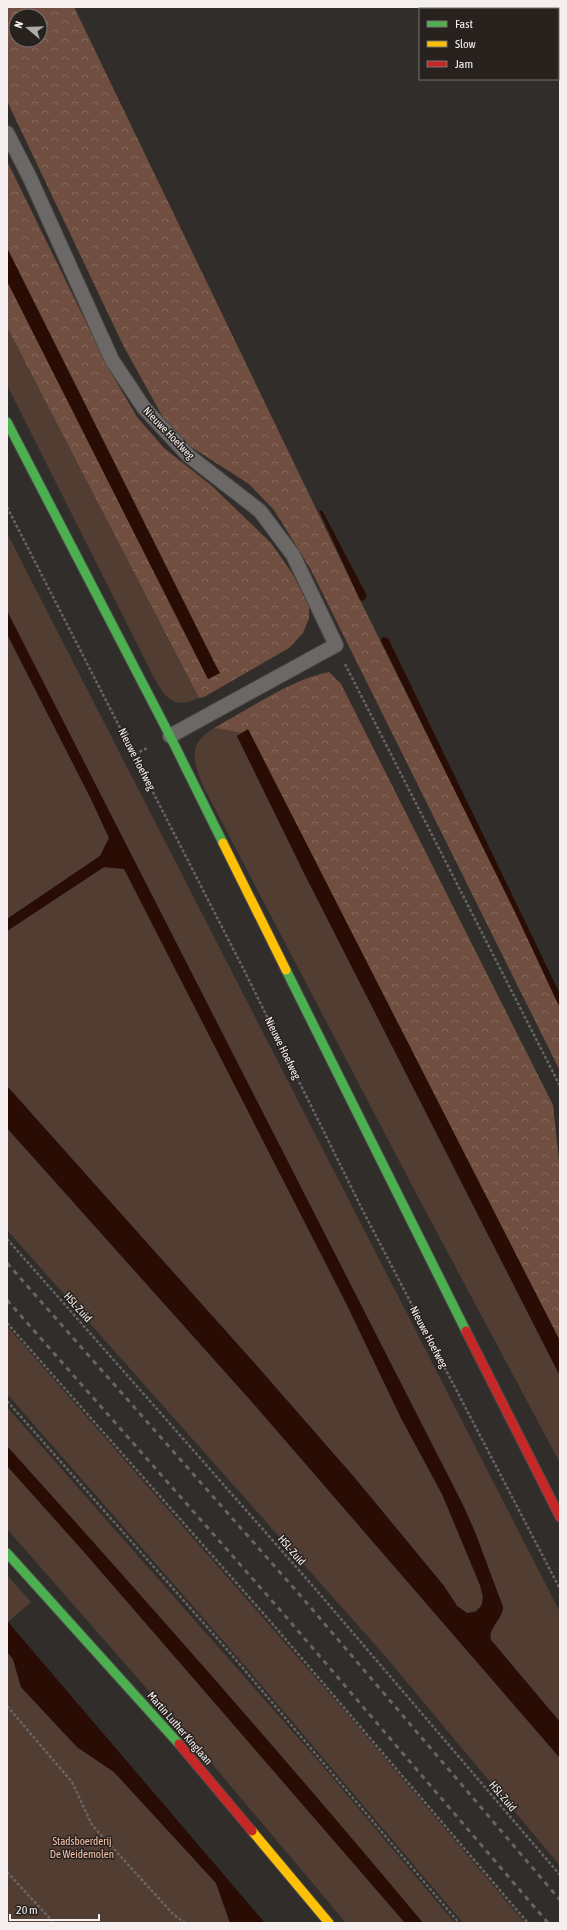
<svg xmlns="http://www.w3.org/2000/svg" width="567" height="1930" font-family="'Asap Condensed',sans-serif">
	<defs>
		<pattern id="forest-crowns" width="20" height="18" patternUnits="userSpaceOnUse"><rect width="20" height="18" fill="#714f40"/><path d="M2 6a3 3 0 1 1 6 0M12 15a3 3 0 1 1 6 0" fill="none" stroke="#86695c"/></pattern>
	</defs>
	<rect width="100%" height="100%" fill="#302d2b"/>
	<!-- green -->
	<path fill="#523d33" d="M 7,327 L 199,698 C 172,710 166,698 153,676 L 7,385 Z
		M 7,533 L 560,1612 L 560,1722 L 491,1640 L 490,1634 L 503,1607 L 475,1532 L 462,1503 L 7,611 Z
		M 7,634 L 91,799 L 109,838 L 100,856 L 7,919 Z
		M 214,728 L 243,733 L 237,736 L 304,873 L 560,1376 L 560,1463 L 417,1195 L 203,786 C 193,760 187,744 214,728 Z
		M 104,867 L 124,868 L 134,885 L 347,1305 L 401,1418 L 442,1494 L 480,1585 C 484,1600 485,1610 467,1613 L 457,1606 L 444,1586 L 354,1477 L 7,1086 L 7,931 Z
		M 7,1128 L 252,1402 L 560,1758 L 560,1866 L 386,1657 L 7,1230 Z
		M 7,1326 L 343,1709 L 525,1923 L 463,1923 L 234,1653 L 7,1394 Z
		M 7,1407 L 315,1757 L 455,1923 L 346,1923 L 198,1747 L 7,1529 Z
		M 7,1575 L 31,1602 L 8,1622 L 7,1620 Z
		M 7,1652 L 13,1659 L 21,1687 L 77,1747 L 114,1772 L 216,1883 L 230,1923 L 7,1923 Z"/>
	<!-- forest -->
	<path fill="url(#forest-crowns)" fill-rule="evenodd" d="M 7,7 L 74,7 L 360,600 L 516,914 L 560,1008 L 560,1071 L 310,568 L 274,510 L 249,484 L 177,438 L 164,419 L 124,347 L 7,101 ZM 16,16 L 40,16 L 40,40 L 16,40 Z
		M 7,161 L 110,371 L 137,417 L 164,448 L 212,486 L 271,543 L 292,573 L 309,606 L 309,618 L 303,633 L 289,648 L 204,697 L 199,698 L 7,327 L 7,281 L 208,679 L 219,673 L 7,248 Z
		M 329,672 L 341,684 L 553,1105 L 560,1171 L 560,1341 L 248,730 L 243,733 L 214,728 C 247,710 294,678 329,672 Z"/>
	<!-- water -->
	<path fill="#290c04" d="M 7,248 L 215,664 L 220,673 L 208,679 L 7,281 Z
		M 319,510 L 321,510 L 324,514 L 367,596 L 363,601 L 360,600 Z
		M 7,611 L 462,1503 L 475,1532 L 503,1607 C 503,1619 487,1629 491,1640 L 560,1722 L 560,1758 L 252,1402 L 7,1128 L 7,1086 L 258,1367 L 354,1477 L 444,1586 L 457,1606 L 467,1613 L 476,1612 L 482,1605 L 483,1596 L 480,1585 L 442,1494 L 401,1418 L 347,1305 L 124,869 L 104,867 L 7,931 L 7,919 L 100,856 L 109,838 L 91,799 L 7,634 Z
		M 382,637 L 388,638 L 560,994 L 560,1008 L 516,914 L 381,641 Z
		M 248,729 L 560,1341 L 560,1376 L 304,873 L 237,736 Z
		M 7,1446 C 148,1602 288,1761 423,1923 L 405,1923 L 84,1552 L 7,1466 Z
		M 7,1620 L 8,1622 L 265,1923 L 230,1923 L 216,1883 L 114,1772 L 77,1747 L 21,1687 L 13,1659 L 7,1652 Z"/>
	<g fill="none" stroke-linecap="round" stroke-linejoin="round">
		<defs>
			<path id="lane" d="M 7,133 L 30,178 L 112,360 L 144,408 L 189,456 L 260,511 L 293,555 L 336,645 L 170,736"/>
			<path id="fast" d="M 7,422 L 170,736 L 223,843
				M 286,970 L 466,1331
				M 7,1553 L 179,1744"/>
			<path id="slow" d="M 223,843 L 286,970
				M 252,1831 L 329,1923"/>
			<path id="jam" d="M 466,1331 L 560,1517
				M 179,1744 L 252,1831"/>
		</defs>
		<!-- lane casing -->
		<use href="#lane" stroke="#4c4a48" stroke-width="16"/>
		<!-- fast casing -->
		<use href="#fast" stroke="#4c4a48" stroke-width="11"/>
		<!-- slow casing -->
		<use href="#slow" stroke="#4c4a48" stroke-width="11"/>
		<!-- jam casing -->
		<use href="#jam" stroke="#4c4a48" stroke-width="11"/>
		<!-- path -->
		<path stroke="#676463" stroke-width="2.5" stroke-dasharray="3 2" stroke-linecap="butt" d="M 7,507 L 246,974 L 363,1211 L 560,1589
			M 345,664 L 560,1086
			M 135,754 L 147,748
			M 7,1239 L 312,1585 L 560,1875
			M 7,1323 L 270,1621 L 528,1923
			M 7,1401 L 231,1654 L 459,1923
			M 7,1706 L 72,1782 L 92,1825 L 173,1914 L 185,1923
			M 7,1872 L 54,1923"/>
		<!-- lane -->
		<use href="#lane" stroke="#6c6867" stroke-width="14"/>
		<!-- fast -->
		<use href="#fast" stroke="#4caf50" stroke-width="9"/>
		<!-- slow -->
		<use href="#slow" stroke="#ffc107" stroke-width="9"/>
		<!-- jam -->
		<use href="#jam" stroke="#c62828" stroke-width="9"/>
		<!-- rail -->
		<path stroke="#676564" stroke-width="3" stroke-dasharray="5 5" stroke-linecap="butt" d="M 7,1263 L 300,1595 L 560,1900
			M 7,1300 L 281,1611 L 548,1923"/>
	</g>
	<g text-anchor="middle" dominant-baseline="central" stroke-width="3" stroke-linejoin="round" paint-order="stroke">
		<!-- street labels -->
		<g font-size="11" fill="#f5f0ef" stroke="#28221f">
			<text transform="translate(169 433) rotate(46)">Nieuwe Hoefweg</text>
			<text transform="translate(137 759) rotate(63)">Nieuwe Hoefweg</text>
			<text transform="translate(283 1048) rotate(64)">Nieuwe Hoefweg</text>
			<text transform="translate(78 1307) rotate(48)">HSL-Zuid</text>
			<text transform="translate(429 1337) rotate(62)">Nieuwe Hoefweg</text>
			<text transform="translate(292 1550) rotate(49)">HSL-Zuid</text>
			<text transform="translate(180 1728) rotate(49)">Martin Luther Kinglaan</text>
			<text transform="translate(503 1796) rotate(50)">HSL-Zuid</text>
		</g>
		<!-- park labels -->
		<g font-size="11" fill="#f8c2aa" stroke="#28221f">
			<text x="82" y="1841">Stadsboerderij<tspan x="82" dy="13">De Weidemolen</tspan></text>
		</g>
	</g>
	<!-- border -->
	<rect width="567" height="1930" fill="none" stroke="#f5f0ef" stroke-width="16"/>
	<!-- legend -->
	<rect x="419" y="8" width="140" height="72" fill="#28221f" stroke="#7a7472"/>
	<rect x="427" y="21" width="20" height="6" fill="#4caf50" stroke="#7a7472"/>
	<text x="455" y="28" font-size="12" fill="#f5f0ef">Fast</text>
	<rect x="427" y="41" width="20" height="6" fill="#ffc107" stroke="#7a7472"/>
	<text x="455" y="48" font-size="12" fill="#f5f0ef">Slow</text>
	<rect x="427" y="61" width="20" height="6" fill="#c62828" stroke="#7a7472"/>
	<text x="455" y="68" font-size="12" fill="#f5f0ef">Jam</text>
	<!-- north arrow -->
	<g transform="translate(28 28) rotate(289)"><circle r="19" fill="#28221f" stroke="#7a7472"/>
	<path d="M0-3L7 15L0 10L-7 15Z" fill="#b0acaa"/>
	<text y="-6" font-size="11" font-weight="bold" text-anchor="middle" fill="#f5f0ef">N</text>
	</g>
	<!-- scale -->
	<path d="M10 1914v6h89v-6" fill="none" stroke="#f5f0ef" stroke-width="2"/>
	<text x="16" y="1914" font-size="12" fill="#f5f0ef" stroke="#28221f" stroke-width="3" paint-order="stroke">20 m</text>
</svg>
